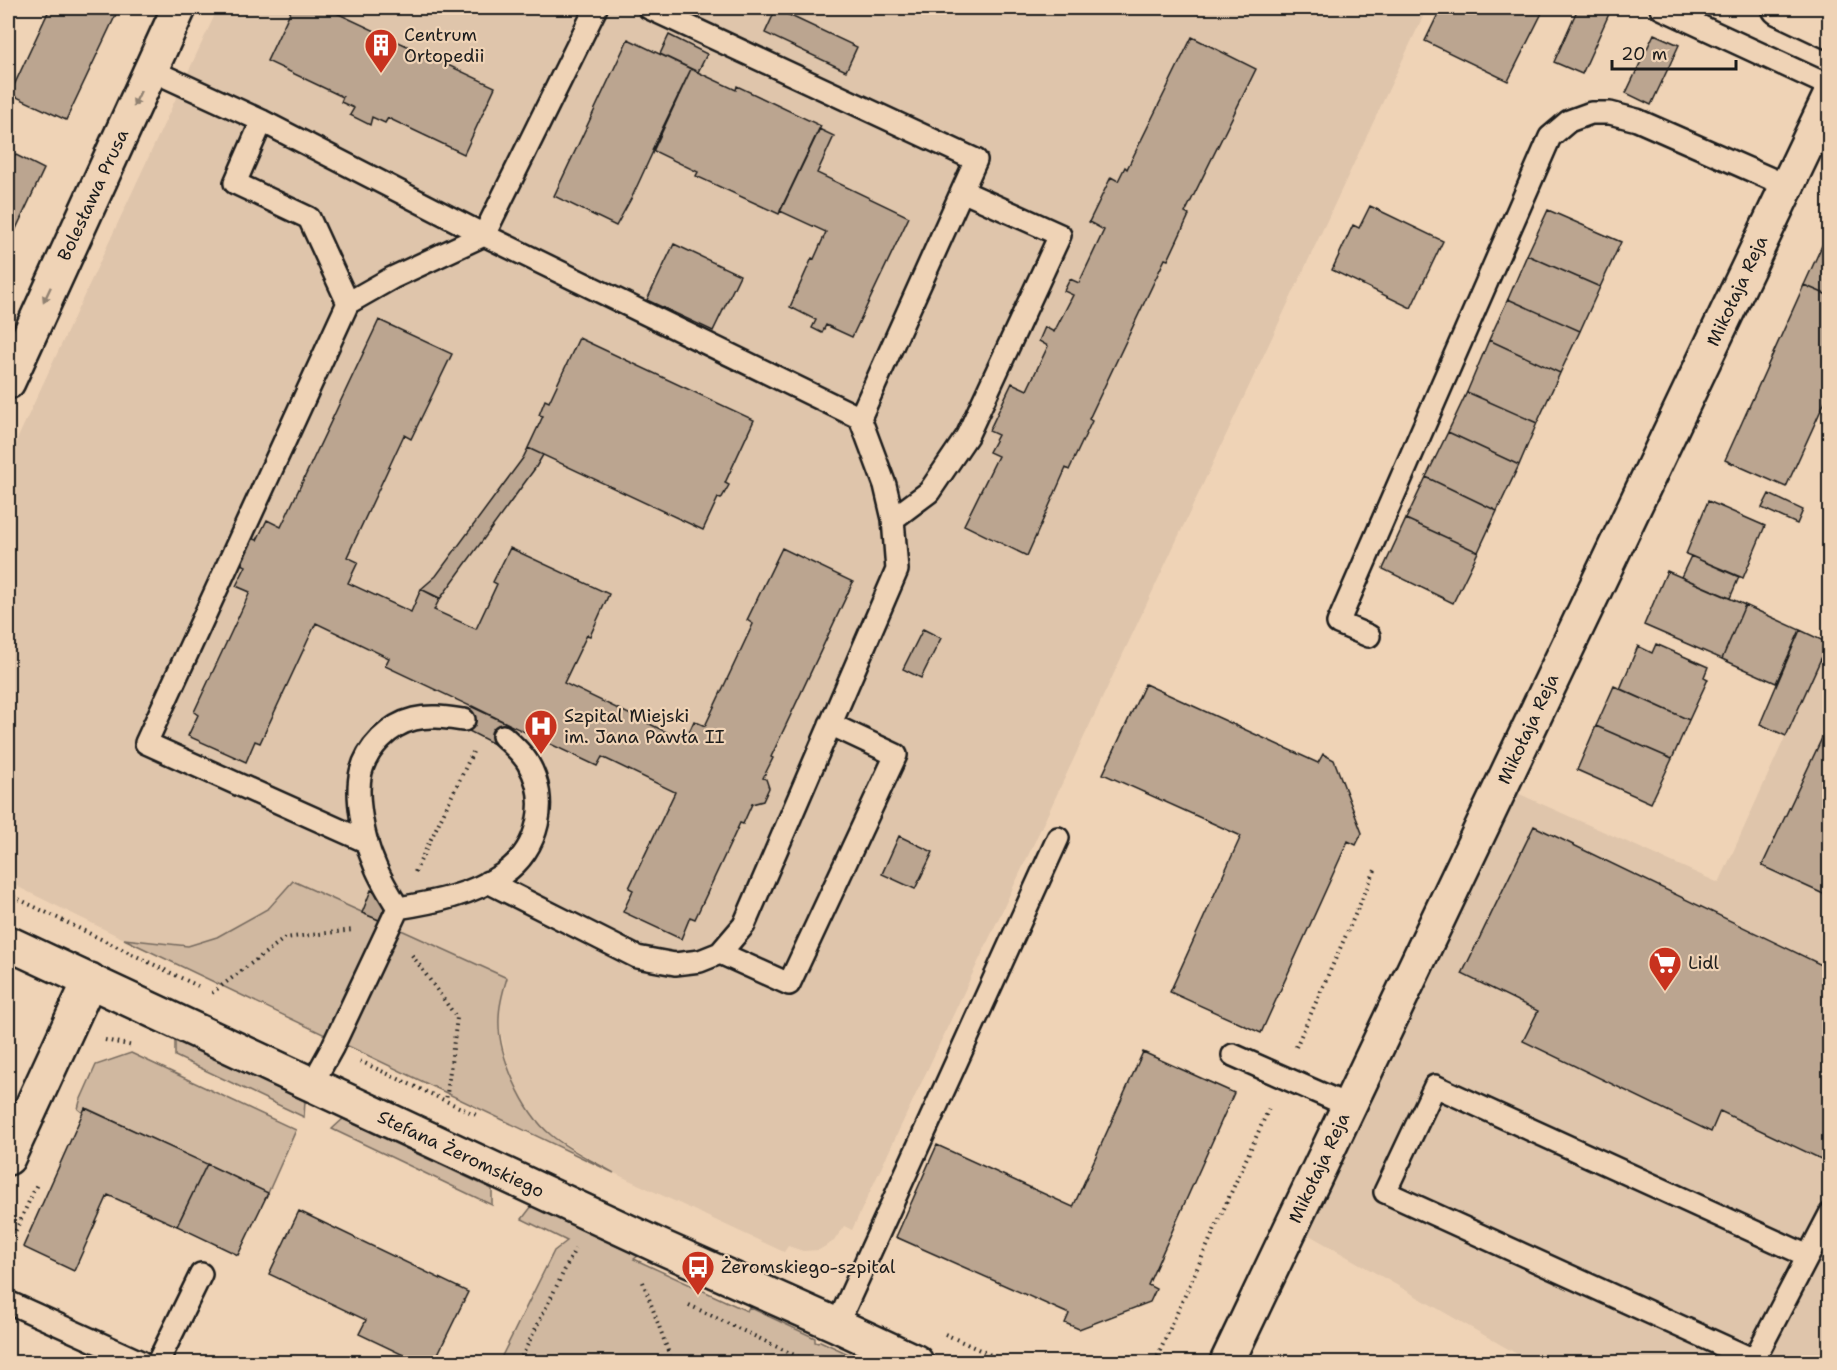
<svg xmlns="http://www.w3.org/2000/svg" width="1837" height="1370" font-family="'Shantell Sans',sans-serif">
	<rect width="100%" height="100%" fill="#efd3b6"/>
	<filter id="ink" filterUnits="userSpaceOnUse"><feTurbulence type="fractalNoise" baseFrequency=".0167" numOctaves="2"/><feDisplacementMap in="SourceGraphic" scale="12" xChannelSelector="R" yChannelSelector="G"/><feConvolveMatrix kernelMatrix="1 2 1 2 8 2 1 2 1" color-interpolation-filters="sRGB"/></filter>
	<g filter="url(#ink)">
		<!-- built -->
		<path fill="#dfc5ab" d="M 218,8 L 1427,8 L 852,1230 L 844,1226 L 834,1241 L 819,1250 L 803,1251 L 788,1246 L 784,1252 L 614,1173 L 551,1135 L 529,1112 L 509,1070 L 498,1020 L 501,999 L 507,978 L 293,881 L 269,908 L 217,937 L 188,946 L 124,939 L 8,882 L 8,459 Z
			M 1829,640 L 1829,1362 L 1531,1362 L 1304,1232 L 1515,792 L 1719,883 Z"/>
		<!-- green -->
		<path fill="#d0b8a0" stroke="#766a5e" stroke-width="1.5" d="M 293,881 L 507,978 C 503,991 499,1004 499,1018 C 497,1054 523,1112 551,1135 C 567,1149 595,1162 614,1173 L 124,939 L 188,946 L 217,937 L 269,908 Z
			M 175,1039 L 305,1101 L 304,1117 L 175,1056 Z
			M 131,1053 L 296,1130 L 268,1193 L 86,1108 L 83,1113 L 78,1109 L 80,1101 L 96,1065 Z
			M 343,1119 L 492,1189 L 492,1205 L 332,1129 Z
			M 532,1206 L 638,1256 L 634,1259 L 747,1311 L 749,1307 L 815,1338 L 815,1342 L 818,1343 L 820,1341 L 853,1356 L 853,1360 L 856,1361 L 859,1358 L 867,1362 L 499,1362 L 554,1251 L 567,1241 L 522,1219 Z"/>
		<!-- building -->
		<path fill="#bba590" stroke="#1c1c1c" stroke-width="1.5" d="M 50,8 L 119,8 L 66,120 L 10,94 Z
			M 292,8 L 326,8 L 495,87 L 464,154 L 388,118 L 385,123 L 372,117 L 370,125 L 350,115 L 354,108 L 341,102 L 343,97 L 267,61 Z
			M 1441,8 L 1541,8 L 1544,9 L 1508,81 L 1425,41 Z
			M 1578,8 L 1595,8 L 1609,14 L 1582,74 L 1554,62 Z
			M 776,9 L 857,47 L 846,71 L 765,33 Z
			M 1654,34 L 1679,45 L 1651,105 L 1626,93 Z
			M 669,35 L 707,54 L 698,72 L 660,54 Z
			M 1192,37 L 1256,69 L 1185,213 L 1189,215 L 1168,260 L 1165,259 L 1089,419 L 1092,421 L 1069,470 L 1066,468 L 1027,556 L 964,525 L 998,456 L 989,452 L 998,435 L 989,431 L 1012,383 L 1027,390 L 1048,346 L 1039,341 L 1045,327 L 1054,332 L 1073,295 L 1064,291 L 1070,279 L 1079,283 L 1104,230 L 1089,222 L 1111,177 L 1118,181 L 1125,167 L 1127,169 Z
			M 628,39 L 691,69 L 632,197 L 616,226 L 554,196 Z
			M 691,69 L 736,90 L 737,86 L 821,126 L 779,214 L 696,176 L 698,172 L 652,150 Z
			M 819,129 L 834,136 L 817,173 L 909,217 L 852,337 L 826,325 L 822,333 L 812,328 L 816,320 L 790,307 L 812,258 L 814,259 L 826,232 L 780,211 Z
			M 8,151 L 44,169 L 8,246 Z
			M 1370,206 L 1443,241 L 1411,308 L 1332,270 L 1353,225 L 1359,228 Z
			M 1548,210 L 1621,242 L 1600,287 L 1527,255 Z
			M 1830,228 L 1830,296 L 1804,285 Z
			M 674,244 L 740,275 L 713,331 L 647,300 Z
			M 1527,255 L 1600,287 L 1580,331 L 1508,299 Z
			M 1804,285 L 1830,296 L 1830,390 L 1786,487 L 1725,460 Z
			M 1508,299 L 1580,331 L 1560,373 L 1489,340 Z
			M 379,320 L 452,354 L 411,439 L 404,435 L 347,557 L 358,562 L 348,583 L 411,612 L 421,589 L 440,598 L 434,610 L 476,629 L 497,584 L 493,582 L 510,548 L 609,594 L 590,636 L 587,635 L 564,683 L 685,741 L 694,721 L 705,726 L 753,624 L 747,620 L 782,548 L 853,582 L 771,757 L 773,758 L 763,778 L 766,779 L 769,788 L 763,801 L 752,804 L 743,824 L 740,823 L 695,919 L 690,917 L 681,939 L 623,912 L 633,890 L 629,888 L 675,792 L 602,757 L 597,766 L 385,666 L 389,658 L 316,623 L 260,743 L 255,741 L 246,762 L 188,736 L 198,715 L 194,712 L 250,592 L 236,586 L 246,566 L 240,563 L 237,554 L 244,541 L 252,538 L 257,540 L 267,520 L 281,527 Z
			M 579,338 L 754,420 L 725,483 L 729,485 L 721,499 L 718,498 L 703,530 L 528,448 L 543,416 L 539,415 L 545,400 L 549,402 Z
			M 1489,340 L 1560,373 L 1537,423 L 1467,392 Z
			M 1467,392 L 1537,423 L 1519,465 L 1448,432 Z
			M 1448,432 L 1519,465 L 1497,511 L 1426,477 Z
			M 528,448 L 543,455 L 536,467 L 440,599 L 421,589 L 436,576 L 523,458 Z
			M 1426,477 L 1497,511 L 1478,552 L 1406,519 Z
			M 1769,494 L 1803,510 L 1797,524 L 1762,508 Z
			M 1708,501 L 1765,526 L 1743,578 L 1686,554 Z
			M 1406,519 L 1478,552 L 1453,603 L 1383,569 Z
			M 1691,556 L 1739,577 L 1730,598 L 1681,577 Z
			M 1667,571 L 1745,605 L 1722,659 L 1644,625 Z
			M 1745,605 L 1800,630 L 1776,683 L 1722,659 Z
			M 923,629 L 941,638 L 921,678 L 903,669 Z
			M 1800,630 L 1828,643 L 1786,736 L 1760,724 Z
			M 1656,644 L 1708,667 L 1704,677 L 1708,679 L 1689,720 L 1620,689 L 1638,646 L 1652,653 Z
			M 1145,684 L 1318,763 L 1323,754 L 1334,760 L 1362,833 L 1356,845 L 1348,841 L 1261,1033 L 1170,992 L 1241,836 L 1103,774 Z
			M 1614,686 L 1689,720 L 1672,759 L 1596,726 Z
			M 472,706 L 509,724 L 498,746 L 461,727 Z
			M 1830,721 L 1830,897 L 1762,866 Z
			M 1596,726 L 1672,759 L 1651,803 L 1577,770 Z
			M 1534,826 L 1830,969 L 1830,1142 L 1821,1159 L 1720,1111 L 1711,1132 L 1523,1041 L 1538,1011 L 1462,974 Z
			M 899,836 L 933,852 L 915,889 L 882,874 Z
			M 371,890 L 389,898 L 379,920 L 362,913 Z
			M 1143,1052 L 1234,1093 L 1148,1285 L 1156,1289 L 1150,1302 L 1079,1329 L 1065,1323 L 1069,1314 L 896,1237 L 937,1145 L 1073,1207 Z
			M 85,1108 L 207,1164 L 177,1226 L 108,1195 L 74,1271 L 23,1247 Z
			M 207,1164 L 268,1193 L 238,1255 L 177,1226 Z
			M 299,1211 L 468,1292 L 434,1362 L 418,1362 L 359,1334 L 366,1320 L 269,1274 Z"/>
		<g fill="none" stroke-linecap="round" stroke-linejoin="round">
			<defs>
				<path id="lane" d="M 1661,8 L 1830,86
					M 151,70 L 262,121 L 484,235 L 860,418
					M 262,121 L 235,183 L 309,218 L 348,303 L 146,743 L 367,842
					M 348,303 L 392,278 L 484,235 L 596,8
					M 893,519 L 929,492 L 967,436 L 1060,235 L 962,191
					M 1369,636 L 1338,623 L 1550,137 L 1569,121 L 1591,113 L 1610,113 L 1637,120 L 1787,186
					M 488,882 L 637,957 L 675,964 L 700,961 L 720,953 L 744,925 L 897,570 L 893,519 L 885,485 L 860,418 L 976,160 L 649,8
					M 398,908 C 435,902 471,895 503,874 C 539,850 550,800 528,763 C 522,753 512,744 503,736
					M 398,908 C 389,893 380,879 374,863 C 364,841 355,796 361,772 C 367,748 389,725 414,719 C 431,715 448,718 464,720
					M 720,953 L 789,984 L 896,755 L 830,724
					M 1233,1055 L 1349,1106
					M 312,1084 L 332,1048 L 398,908
					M 1808,1256 L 1435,1086 L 1385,1192 L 1754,1360 L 1830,1214
					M 8,1302 L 141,1362
					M 837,1325 L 1058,838
					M 158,1362 L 201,1274"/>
				<path id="street" d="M 1779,8 L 1830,32
					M 8,382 L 179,8
					M 8,943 L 659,1246 L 837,1325 L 916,1362
					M 8,1158 L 90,980
					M 1227,1362 L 1830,96"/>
			</defs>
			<!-- lane casing -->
			<use href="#lane" stroke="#1c1c1c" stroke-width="26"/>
			<!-- street casing -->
			<use href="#street" stroke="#1c1c1c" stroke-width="38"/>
			<!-- path -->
			<path stroke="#1c1c1c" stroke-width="4" stroke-dasharray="1.5 4.5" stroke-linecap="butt" d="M 415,872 L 473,752
				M 8,894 L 198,986
				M 412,955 L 457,1018 L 446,1101
				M 212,993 L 285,938 L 353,930
				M 105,1040 L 133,1046
				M 1296,1047 L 1376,868
				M 360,1061 L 476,1115
				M 8,1247 L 37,1184
				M 643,1282 L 672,1362
				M 689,1305 L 809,1362
				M 945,1334 L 1006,1362
				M 519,1362 L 575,1249
				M 1155,1362 L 1270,1106
				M 1826,1362 L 1830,1356"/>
			<!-- lane -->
			<use href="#lane" stroke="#efd3b6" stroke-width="21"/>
			<!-- street -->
			<use href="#street" stroke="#efd3b6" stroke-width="33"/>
		</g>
		<!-- one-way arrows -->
		<defs><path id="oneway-solid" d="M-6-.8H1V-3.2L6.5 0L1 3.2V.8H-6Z" transform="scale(1.5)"/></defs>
		<g fill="#908171">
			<use href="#oneway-solid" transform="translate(137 99) rotate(115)"/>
			<use href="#oneway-solid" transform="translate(47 295) rotate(115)"/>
		</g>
	</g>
	<!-- icons -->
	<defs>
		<symbol id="building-pin" viewBox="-11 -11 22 30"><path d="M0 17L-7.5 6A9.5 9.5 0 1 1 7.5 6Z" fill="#c8321e" stroke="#efd3b6"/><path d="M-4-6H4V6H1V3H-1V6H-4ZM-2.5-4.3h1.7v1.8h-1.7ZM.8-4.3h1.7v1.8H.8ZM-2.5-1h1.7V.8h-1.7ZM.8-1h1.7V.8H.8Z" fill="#fff"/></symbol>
		<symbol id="hospital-pin" viewBox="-11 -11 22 30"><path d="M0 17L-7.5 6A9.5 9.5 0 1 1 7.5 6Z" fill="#c8321e" stroke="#efd3b6"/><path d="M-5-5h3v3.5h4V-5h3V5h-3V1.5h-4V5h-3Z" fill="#fff"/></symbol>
		<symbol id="supermarket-pin" viewBox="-11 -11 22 30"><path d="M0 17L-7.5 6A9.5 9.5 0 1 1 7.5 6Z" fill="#c8321e" stroke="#efd3b6"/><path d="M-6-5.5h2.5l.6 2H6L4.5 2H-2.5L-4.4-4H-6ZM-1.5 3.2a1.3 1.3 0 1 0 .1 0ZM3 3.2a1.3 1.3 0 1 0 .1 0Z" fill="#fff"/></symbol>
		<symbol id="bus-pin" viewBox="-11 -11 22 30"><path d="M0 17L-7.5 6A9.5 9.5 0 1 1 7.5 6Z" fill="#c8321e" stroke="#efd3b6"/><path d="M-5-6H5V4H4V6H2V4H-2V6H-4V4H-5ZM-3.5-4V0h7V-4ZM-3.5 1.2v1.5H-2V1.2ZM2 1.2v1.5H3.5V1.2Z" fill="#fff"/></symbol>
	</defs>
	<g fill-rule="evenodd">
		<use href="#building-pin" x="362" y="26" width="38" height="52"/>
		<use href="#hospital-pin" x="522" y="707" width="38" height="52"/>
		<use href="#supermarket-pin" x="1646" y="944" width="38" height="52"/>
		<use href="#bus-pin" x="679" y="1248" width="38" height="52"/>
	</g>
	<g text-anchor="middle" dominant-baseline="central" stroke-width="4.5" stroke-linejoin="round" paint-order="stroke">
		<!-- poi labels -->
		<g font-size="18" fill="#1c1c1c" stroke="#efd3b6" text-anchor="start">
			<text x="404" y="35">Centrum<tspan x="404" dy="21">Ortopedii</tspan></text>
			<text x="564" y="716">Szpital Miejski<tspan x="564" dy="21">im. Jana Pawła II</tspan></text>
			<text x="1688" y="963">Lidl</text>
			<text x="721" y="1267">Żeromskiego-szpital</text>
		</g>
		<!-- street labels -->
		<g font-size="18" fill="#1c1c1c" stroke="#efd3b6">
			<text transform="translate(93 195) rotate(-65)">Bolesława Prusa</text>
			<text transform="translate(1737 291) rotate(-65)">Mikołaja Reja</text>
			<text transform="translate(1528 729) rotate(-65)">Mikołaja Reja</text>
			<text transform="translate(461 1154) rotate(25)">Stefana Żeromskiego</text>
			<text transform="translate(1319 1168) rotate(-65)">Mikołaja Reja</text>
		</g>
	</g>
	<!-- margin -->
	<rect width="1837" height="1370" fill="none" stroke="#efd3b6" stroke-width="30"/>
	<rect x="15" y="15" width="1807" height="1340" fill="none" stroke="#1c1c1c" stroke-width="2" filter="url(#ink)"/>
	<!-- scale -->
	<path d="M1612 60v9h124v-9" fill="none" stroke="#1c1c1c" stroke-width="3"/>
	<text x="1621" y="60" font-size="18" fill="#1c1c1c" stroke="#efd3b6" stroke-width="4.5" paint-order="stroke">20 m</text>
</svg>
